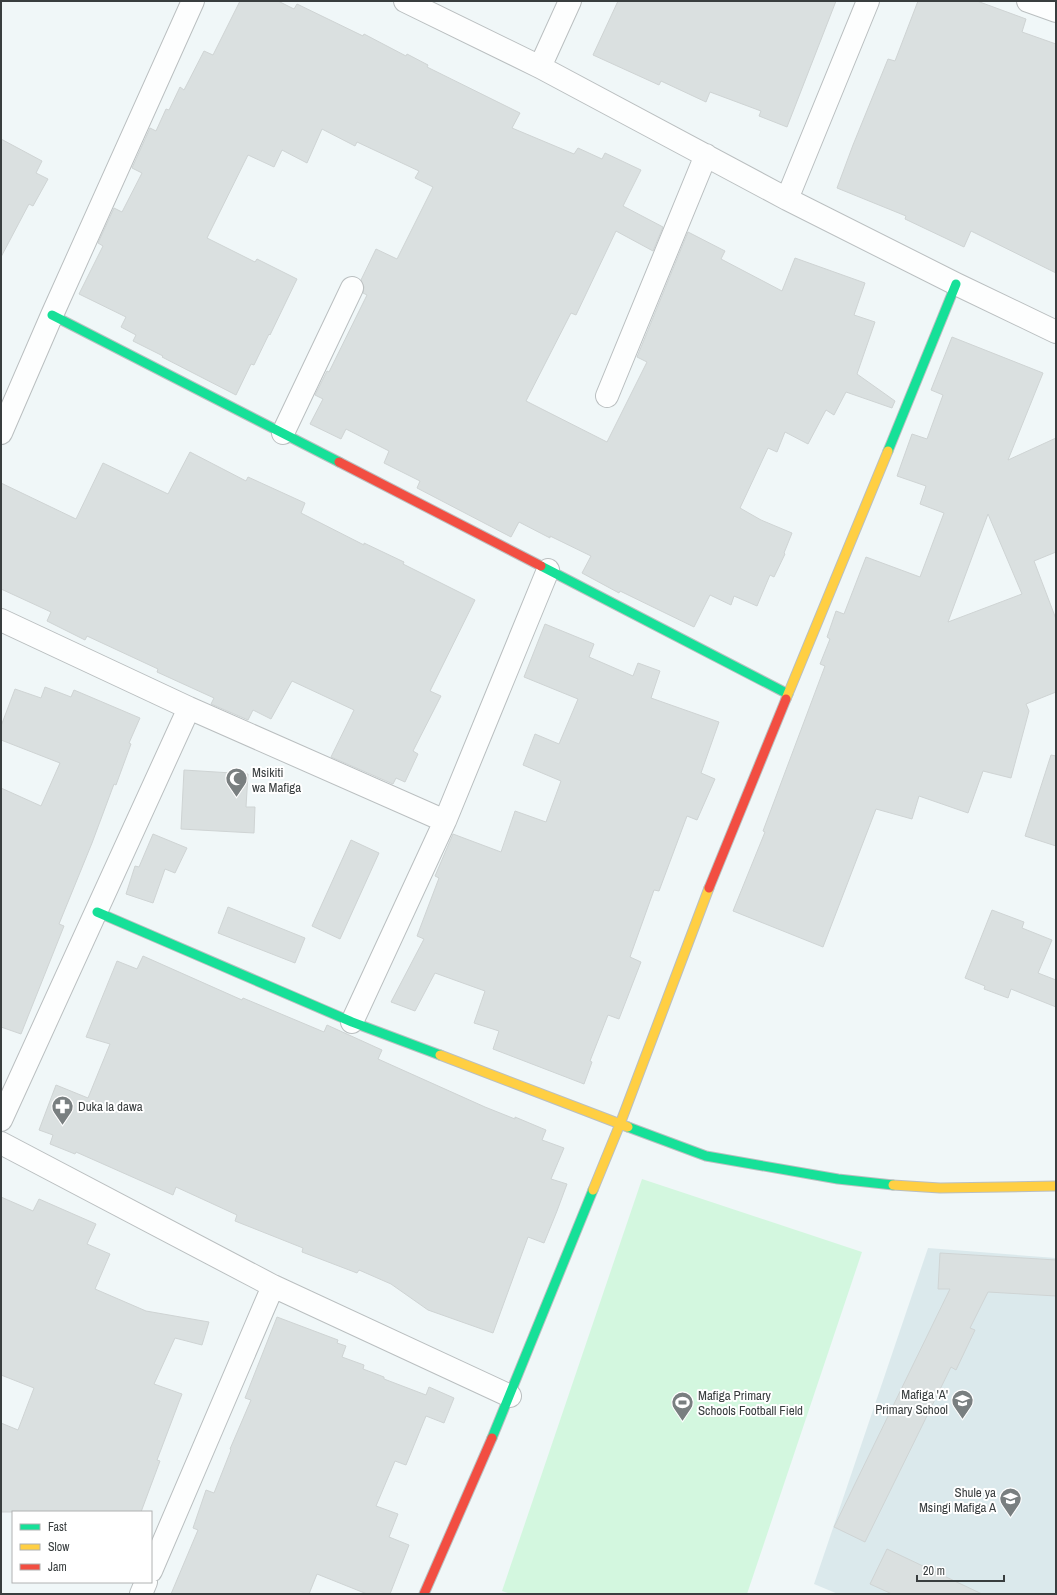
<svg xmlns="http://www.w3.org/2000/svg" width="1057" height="1595" font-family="'Archivo Narrow',sans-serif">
	<rect width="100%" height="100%" fill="#f0f7f8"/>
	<!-- built -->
	<path fill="#dbe9ec" d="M 928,1248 L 1056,1258 L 1056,1594 L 838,1594 L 814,1584 Z"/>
	<!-- green -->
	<path fill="#d3f7df" d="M 642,1179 L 862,1252 L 747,1594 L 511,1594 L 502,1591 Z"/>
	<!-- building -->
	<path fill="#dae0e0" stroke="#cfd4d4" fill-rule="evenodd" d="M 240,1 L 278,1 L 294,9 L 297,4 L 363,36 L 364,34 L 406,56 L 407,54 L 428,65 L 427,67 L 520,113 L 512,128 L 574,154 L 578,148 L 602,159 L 605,153 L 641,170 L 623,206 L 663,227 L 653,251 L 616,231 L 576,315 L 571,313 L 526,401 L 607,442 L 647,362 L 637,357 L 688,232 L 725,251 L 721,259 L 782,291 L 795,258 L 865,283 L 854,315 L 875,322 L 857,374 L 895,401 L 892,408 L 846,392 L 834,415 L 826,410 L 808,444 L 785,432 L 777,452 L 768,448 L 740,508 L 761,520 L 792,533 L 784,553 L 785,554 L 774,577 L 770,575 L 757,606 L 734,596 L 731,605 L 710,595 L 694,627 L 620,591 L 619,593 L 582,573 L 591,556 L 550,536 L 550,538 L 519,522 L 511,537 L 417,488 L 420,481 L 384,463 L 389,451 L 346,429 L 341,439 L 310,424 L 323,399 L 315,395 L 327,371 L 329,372 L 367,295 L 363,293 L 364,287 L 361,280 L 376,249 L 397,259 L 433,187 L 415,178 L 419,171 L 357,142 L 355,146 L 322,129 L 307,163 L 282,150 L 274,167 L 248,155 L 207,238 L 255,262 L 257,259 L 297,279 L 270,335 L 269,334 L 254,365 L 251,364 L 236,395 L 162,357 L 163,356 L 133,341 L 136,335 L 121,327 L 126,317 L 79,294 L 103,246 L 98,243 L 114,208 L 122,212 L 142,173 L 132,168 L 150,128 L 156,131 L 166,109 L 169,110 L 180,87 L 184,90 L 204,51 L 213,55 Z
		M 618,1 L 836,1 L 787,127 L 759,116 L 761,111 L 710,92 L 706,102 L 661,81 L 659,85 L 593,55 Z
		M 918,1 L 977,1 L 1026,19 L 1022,32 L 1056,44 L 1056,273 L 971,231 L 964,247 L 905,219 L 906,216 L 837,188 L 853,145 L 888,59 L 895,61 Z
		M 1,139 L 42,161 L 36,173 L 48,179 L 33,206 L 29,204 L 1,257 Z
		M 952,337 L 1043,373 L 1008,460 L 1056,438 L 1056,552 L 1034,561 L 1056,619 L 1056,692 L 1026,704 L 1029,711 L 1011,778 L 983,771 L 968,813 L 919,796 L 912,819 L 876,809 L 823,947 L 733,911 L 765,832 L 763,831 L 825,666 L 820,664 L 830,639 L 827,637 L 836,611 L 844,614 L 866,557 L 920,577 L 944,513 L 920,504 L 926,486 L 897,476 L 912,434 L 927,439 L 943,395 L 931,390 ZM 988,514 L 1022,594 L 948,622 Z
		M 190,452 L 246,481 L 248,477 L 305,503 L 301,513 L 364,545 L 364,543 L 404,562 L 403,564 L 475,600 L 430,691 L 441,696 L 413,751 L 418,754 L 405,782 L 396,778 L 393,784 L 331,757 L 354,710 L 292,681 L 271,719 L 253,710 L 248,720 L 211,704 L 214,698 L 157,672 L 158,669 L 87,636 L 85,640 L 47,621 L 51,612 L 1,589 L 1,483 L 76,519 L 103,463 L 168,494 Z
		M 545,624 L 594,644 L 589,657 L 633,676 L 638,663 L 660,671 L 651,698 L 719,722 L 701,773 L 715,779 L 697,820 L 687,816 L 659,891 L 654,890 L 630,957 L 641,962 L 619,1019 L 608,1015 L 590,1061 L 592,1062 L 584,1084 L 493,1049 L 499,1031 L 474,1023 L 485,991 L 435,973 L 415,1011 L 391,1002 L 424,939 L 417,936 L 439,878 L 435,876 L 453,834 L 501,852 L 515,811 L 546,822 L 561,781 L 523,765 L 535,734 L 559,744 L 578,699 L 524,677 Z
		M 45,687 L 71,697 L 74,690 L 140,718 L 129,743 L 131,744 L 116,785 L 114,784 L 92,843 L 59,924 L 64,926 L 21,1034 L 1,1027 L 1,788 L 41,806 L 60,763 L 1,740 L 1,726 L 15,689 L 41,698 Z
		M 1051,755 L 1056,756 L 1056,846 L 1025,836 Z
		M 184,770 L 248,774 L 246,807 L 255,807 L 254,833 L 181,829 Z
		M 153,834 L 187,848 L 175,873 L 165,869 L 153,903 L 126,894 L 135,866 L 139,867 Z
		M 351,840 L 379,853 L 340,939 L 312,926 Z
		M 228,907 L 305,938 L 295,963 L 218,933 Z
		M 992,910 L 1024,922 L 1022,928 L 1052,940 L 1038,973 L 1056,980 L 1056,1007 L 1011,989 L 1008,998 L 984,989 L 985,986 L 965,978 Z
		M 143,956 L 242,1000 L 243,998 L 324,1032 L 327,1025 L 382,1050 L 378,1059 L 485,1107 L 515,1119 L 515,1117 L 546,1130 L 542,1140 L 564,1148 L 551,1179 L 567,1184 L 557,1211 L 544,1243 L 528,1237 L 493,1333 L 428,1310 L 391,1284 L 359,1270 L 357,1273 L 302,1252 L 303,1248 L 235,1221 L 237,1215 L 176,1187 L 173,1195 L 76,1152 L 75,1154 L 50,1144 L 53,1135 L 39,1130 L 56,1085 L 88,1098 L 110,1044 L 86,1037 L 117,961 L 137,969 Z
		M 1,1197 L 33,1211 L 39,1199 L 96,1224 L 87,1244 L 110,1254 L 95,1289 L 146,1311 L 209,1322 L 202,1345 L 175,1338 L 154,1384 L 182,1394 L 157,1460 L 160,1461 L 141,1512 L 1,1512 L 1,1423 L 18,1430 L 34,1388 L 1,1375 Z
		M 940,1253 L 1056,1260 L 1056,1296 L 988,1292 L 970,1328 L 975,1330 L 956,1370 L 951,1367 L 865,1542 L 834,1527 L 950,1289 L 938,1289 Z
		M 277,1317 L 338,1340 L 337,1343 L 346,1346 L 342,1357 L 364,1365 L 363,1369 L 384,1377 L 384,1379 L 426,1395 L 429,1387 L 454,1398 L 444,1423 L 426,1416 L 406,1465 L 395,1461 L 376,1506 L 398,1514 L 389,1537 L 409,1545 L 390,1594 L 367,1594 L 317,1574 L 309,1594 L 171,1594 L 198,1530 L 193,1528 L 206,1490 L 214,1493 L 231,1450 L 230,1449 L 251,1400 L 245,1398 Z
		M 887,1549 L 982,1594 L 892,1594 L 870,1584 Z"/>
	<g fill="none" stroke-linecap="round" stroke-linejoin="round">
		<defs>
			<path id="street" d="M 405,1 L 540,67 L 787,199 L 956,284 L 1056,332
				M 1028,1 L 1056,11
				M 540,67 L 570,1
				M 787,199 L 868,1
				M 607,396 L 706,155
				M 1,433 L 52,315 L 193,1
				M 283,433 L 352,288
				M 1,620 L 189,708 L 445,821
				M 352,1022 L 445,821 L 548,570
				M 1,1120 L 189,708
				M 1,1143 L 273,1286 L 510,1396
				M 151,1571 L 273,1286
				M 141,1594 L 146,1582"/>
			<path id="fast" d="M 52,315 L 339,462
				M 888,451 L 956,284
				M 541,566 L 788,694
				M 97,912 L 352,1022 L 440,1055
				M 628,1127 L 706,1156 L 838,1179 L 893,1185
				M 492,1438 L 593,1190"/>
			<path id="slow" d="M 786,699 L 888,451
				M 440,1055 L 628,1127
				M 893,1185 L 940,1188 L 1056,1186
				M 593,1190 L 620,1124 L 709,888"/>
			<path id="jam" d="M 339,462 L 541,566
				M 709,888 L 786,699
				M 424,1594 L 492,1438"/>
		</defs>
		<!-- street casing -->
		<use href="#street" stroke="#babfc0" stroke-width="24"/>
		<!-- fast casing -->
		<use href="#fast" stroke="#babfc0" stroke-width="11"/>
		<!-- slow casing -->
		<use href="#slow" stroke="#babfc0" stroke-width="11"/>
		<!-- jam casing -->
		<use href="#jam" stroke="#babfc0" stroke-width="11"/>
		<!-- street -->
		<use href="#street" stroke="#fdfefe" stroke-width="22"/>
		<!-- fast -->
		<use href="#fast" stroke="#16e098" stroke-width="9"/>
		<!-- slow -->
		<use href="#slow" stroke="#ffcf43" stroke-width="9"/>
		<!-- jam -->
		<use href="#jam" stroke="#f24e42" stroke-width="9"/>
	</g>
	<!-- icons -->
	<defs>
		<symbol id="mosque-pin" viewBox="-11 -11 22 30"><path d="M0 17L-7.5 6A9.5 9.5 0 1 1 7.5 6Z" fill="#797f80" stroke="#fff"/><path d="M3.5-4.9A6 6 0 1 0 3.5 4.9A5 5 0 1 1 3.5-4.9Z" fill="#fff"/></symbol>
		<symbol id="pharmacy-pin" viewBox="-11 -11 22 30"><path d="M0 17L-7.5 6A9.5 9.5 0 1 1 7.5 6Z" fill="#797f80" stroke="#fff"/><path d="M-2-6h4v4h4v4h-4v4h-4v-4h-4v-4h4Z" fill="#fff"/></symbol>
		<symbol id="school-pin" viewBox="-11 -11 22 30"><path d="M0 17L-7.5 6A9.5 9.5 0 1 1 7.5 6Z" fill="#797f80" stroke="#fff"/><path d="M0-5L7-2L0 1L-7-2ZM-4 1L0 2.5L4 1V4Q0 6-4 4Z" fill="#fff"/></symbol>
		<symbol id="stadium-pin" viewBox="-11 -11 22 30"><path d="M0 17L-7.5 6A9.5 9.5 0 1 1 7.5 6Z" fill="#797f80" stroke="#fff"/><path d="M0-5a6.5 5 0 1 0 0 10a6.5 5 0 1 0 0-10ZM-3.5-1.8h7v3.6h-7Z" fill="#fff"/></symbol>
	</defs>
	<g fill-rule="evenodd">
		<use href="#mosque-pin" x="224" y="766" width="25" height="34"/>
		<use href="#pharmacy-pin" x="50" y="1094" width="25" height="34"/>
		<use href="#school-pin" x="950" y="1388" width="25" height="34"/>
		<use href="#stadium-pin" x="670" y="1390" width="25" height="34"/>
		<use href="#school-pin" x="998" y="1486" width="25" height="34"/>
	</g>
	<g text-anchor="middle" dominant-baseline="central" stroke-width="4" stroke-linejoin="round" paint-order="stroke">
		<!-- poi labels -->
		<g font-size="13" fill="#393e3f" stroke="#fff" text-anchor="start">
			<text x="252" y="772">Msikiti<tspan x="252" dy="15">wa Mafiga</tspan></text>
			<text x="78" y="1106">Duka la dawa</text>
			<text x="948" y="1394" text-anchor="end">Mafiga 'A'<tspan x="948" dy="15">Primary School</tspan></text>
			<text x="698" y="1395">Mafiga Primary<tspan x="698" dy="15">Schools Football Field</tspan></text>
			<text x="996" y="1492" text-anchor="end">Shule ya<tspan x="996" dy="15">Msingi Mafiga A</tspan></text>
		</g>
	</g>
	<!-- border -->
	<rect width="1057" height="1595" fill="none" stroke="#393e3f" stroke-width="4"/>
	<!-- legend -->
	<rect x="12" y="1511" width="140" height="72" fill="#ffffff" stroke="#b0b2b2"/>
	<rect x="20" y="1524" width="20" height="6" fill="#16e098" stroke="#b0b2b2"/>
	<text x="48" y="1531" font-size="12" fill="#393e3f">Fast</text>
	<rect x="20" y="1544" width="20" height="6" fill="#ffcf43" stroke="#b0b2b2"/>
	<text x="48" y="1551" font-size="12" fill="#393e3f">Slow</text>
	<rect x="20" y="1564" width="20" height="6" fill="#f24e42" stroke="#b0b2b2"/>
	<text x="48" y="1571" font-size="12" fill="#393e3f">Jam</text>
	<!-- scale -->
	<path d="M917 1575v6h87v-6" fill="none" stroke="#393e3f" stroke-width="2"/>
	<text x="923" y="1575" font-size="12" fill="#393e3f" stroke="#ffffff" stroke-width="3" paint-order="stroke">20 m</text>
</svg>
